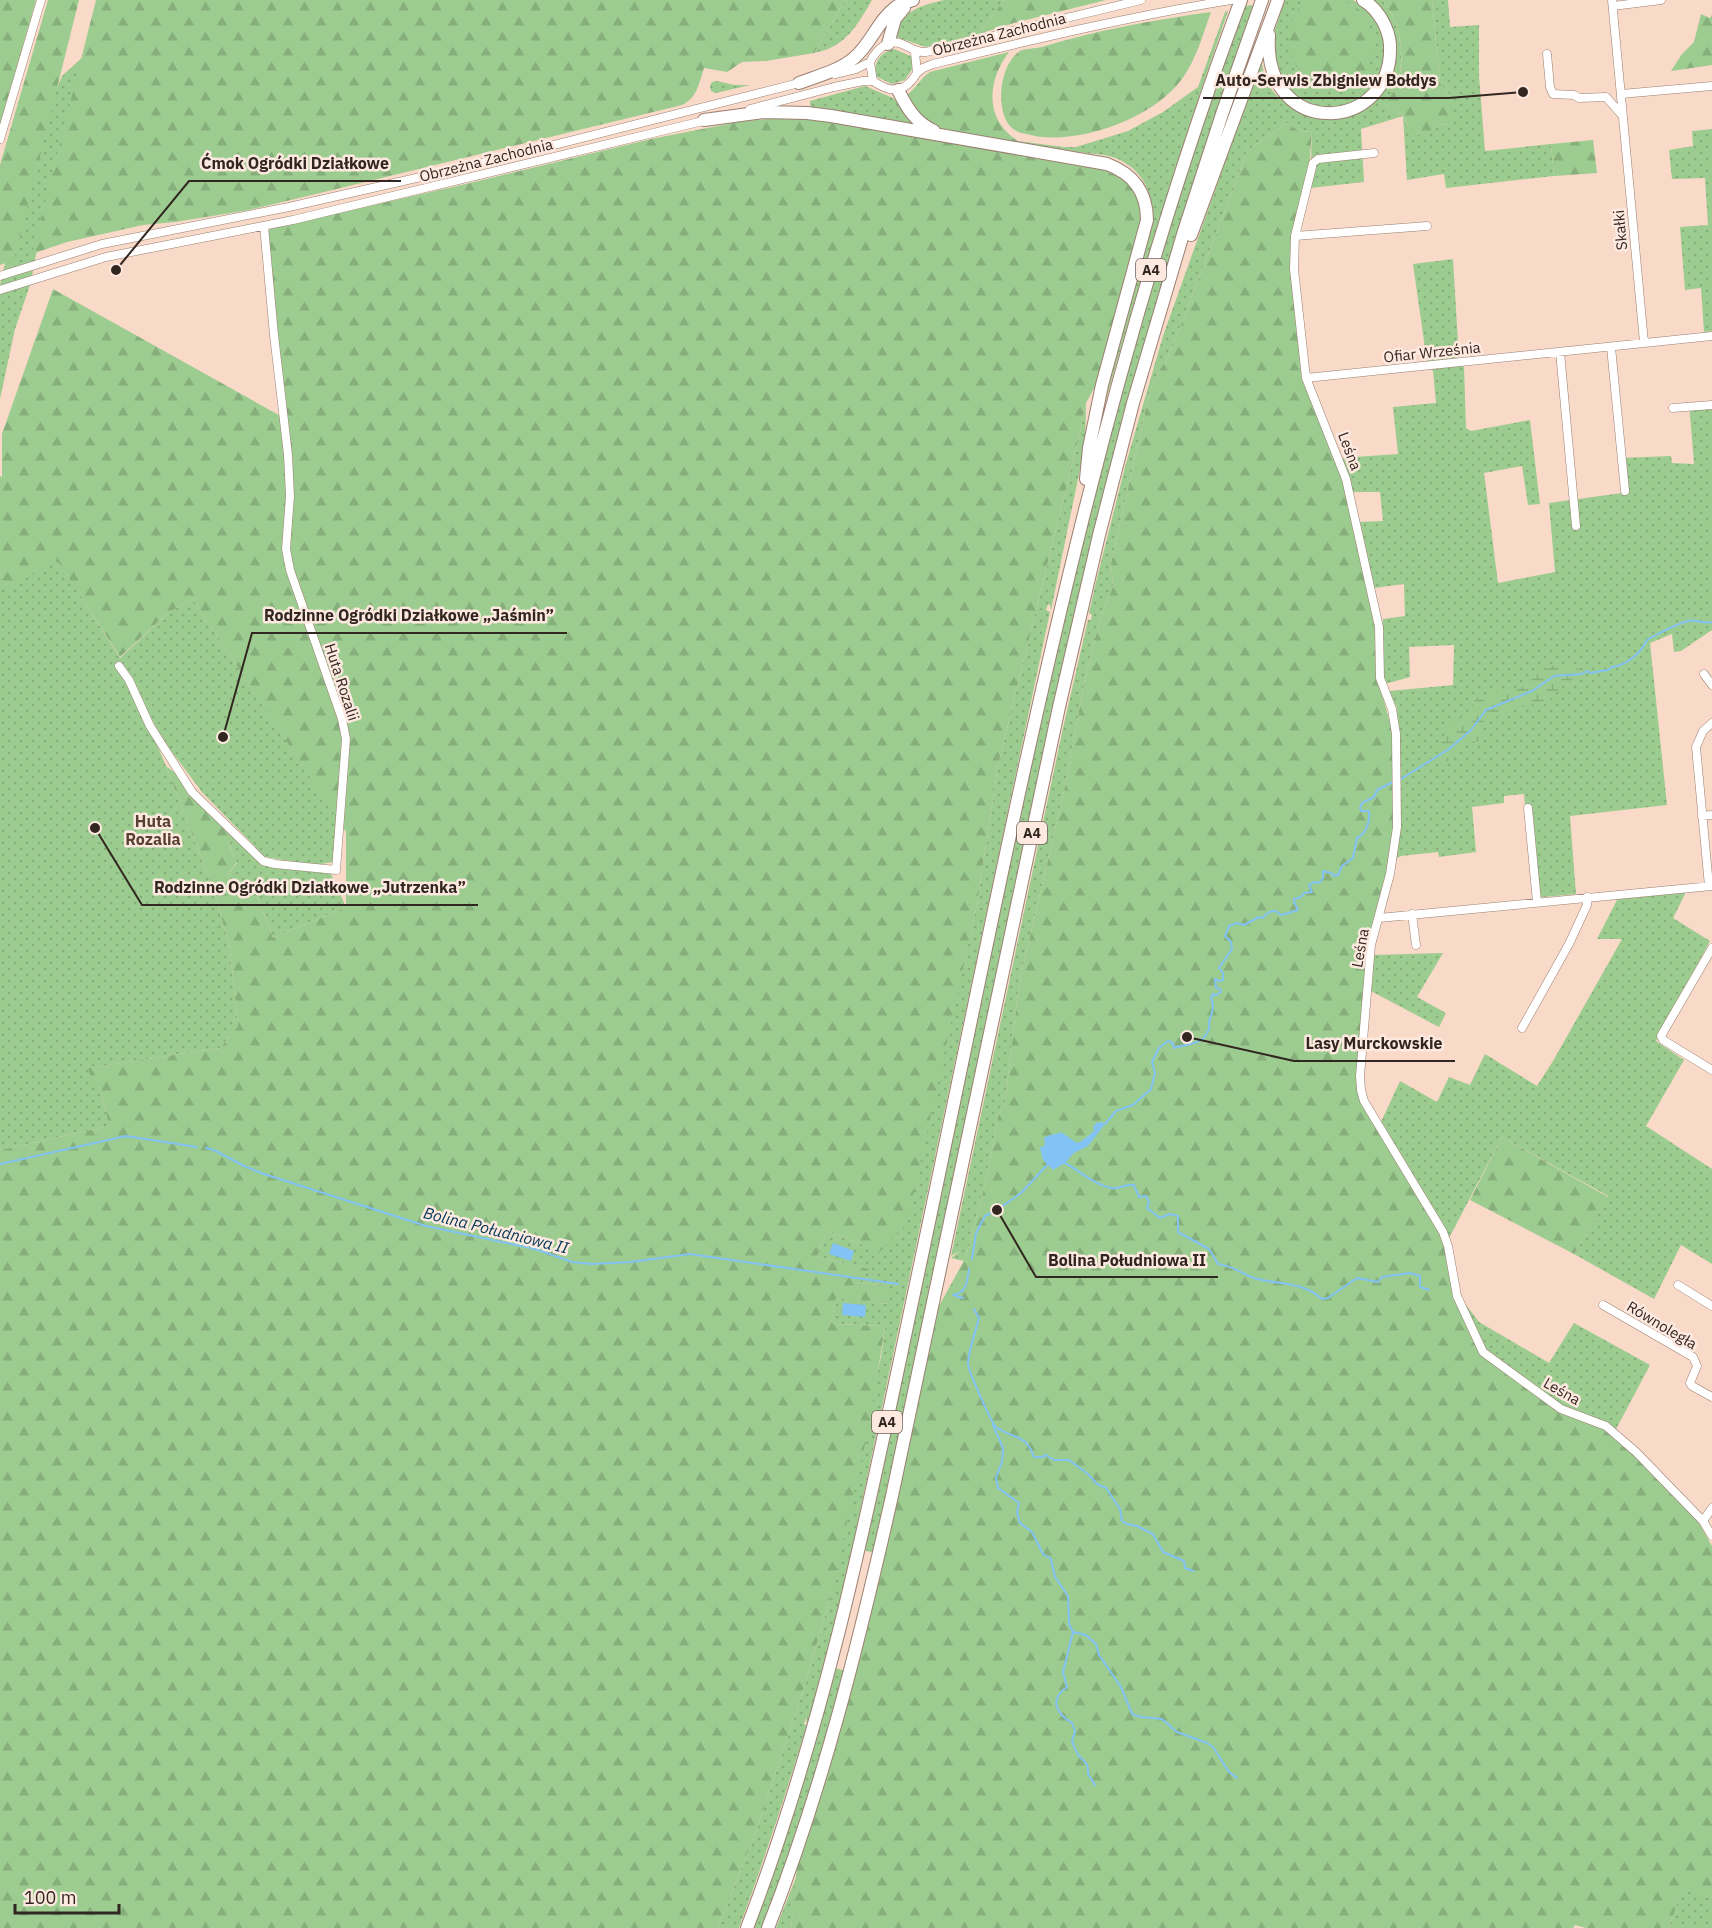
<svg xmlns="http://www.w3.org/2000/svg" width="1712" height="1928" font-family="'IBM Plex Sans',sans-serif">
	<defs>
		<pattern id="grass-dots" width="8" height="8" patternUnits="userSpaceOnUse" patternTransform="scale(1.5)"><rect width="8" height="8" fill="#9ccc90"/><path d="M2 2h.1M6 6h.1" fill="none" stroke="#87af7c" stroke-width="1.8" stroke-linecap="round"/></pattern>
		<pattern id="forest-firs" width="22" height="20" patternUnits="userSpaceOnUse" patternTransform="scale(1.5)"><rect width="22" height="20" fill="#9ccc90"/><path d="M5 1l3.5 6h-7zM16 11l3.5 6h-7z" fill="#87af7c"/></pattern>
		<pattern id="wetland-marsh" width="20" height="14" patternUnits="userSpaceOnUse" patternTransform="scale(1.5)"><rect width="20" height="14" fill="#9ccc90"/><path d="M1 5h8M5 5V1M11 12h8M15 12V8" fill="none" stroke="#87af7c"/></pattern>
	</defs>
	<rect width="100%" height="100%" fill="#f9d9c8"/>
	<!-- grass -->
	<path fill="url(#grass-dots)" d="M 845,0 L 872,0 C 862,17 851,38 832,47 C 827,50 820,51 814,53 Z
		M 944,0 L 1004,0 L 979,34 L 926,47 L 896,37 C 898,11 923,5 944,0 Z
		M 1285,0 L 1353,0 L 1365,8 L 1377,23 L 1386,47 L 1382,74 L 1371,92 L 1349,106 L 1318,108 L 1293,96 L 1278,78 L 1273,35 Z
		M 1371,0 L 1383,0 C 1387,7 1392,14 1395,21 C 1404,47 1405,83 1385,104 L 1390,109 L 1403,115 L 1407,124 L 1423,136 L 1438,125 L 1448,124 L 1450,95 L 1440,83 L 1432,0 L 1448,0 L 1450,27 L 1479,25 L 1479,76 L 1485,151 L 1551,144 L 1554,176 L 1446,188 L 1444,174 L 1407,180 L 1403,116 L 1361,129 L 1364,182 L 1310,188 L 1312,132 L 1299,131 L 1287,123 L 1247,151 L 1229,200 L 1169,355 L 1158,373 L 1150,391 L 1111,563 L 1113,587 L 1101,615 L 1084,684 L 1065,787 L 1019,983 L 1005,1103 L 998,1116 L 987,1176 L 966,1257 L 964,1261 L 951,1258 L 960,1251 L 951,1256 L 1063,728 L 1088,620 L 1091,620 L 1092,615 L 1089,613 L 1096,582 L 1125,467 L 1163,336 L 1262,59 C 1262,101 1310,125 1347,114 C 1352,113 1387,75 1392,68 C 1396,62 1396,48 1394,41 C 1391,28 1378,11 1371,0 Z
		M 1254,5 L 1171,254 L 1122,424 L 874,1553 L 864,1550 L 1044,702 L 1093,495 L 1152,282 L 1198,135 L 1243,6 Z
		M 1228,11 C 1180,150 1137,290 1097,431 L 1100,411 L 1150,228 C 1156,199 1146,172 1118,159 C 1109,155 1096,154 1086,153 C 1064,150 1041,146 1018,143 L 1018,141 L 1063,147 L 1076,147 L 1128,131 L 1163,112 L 1198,87 L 1225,12 Z
		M 97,44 L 44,215 L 30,285 L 15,329 L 0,399 L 0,285 L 33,143 L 62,76 Z
		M 894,49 L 913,57 L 913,68 L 905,80 L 892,84 L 875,76 C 874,62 880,52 894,49 Z
		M 717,81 L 734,85 L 750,85 L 716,93 L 711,91 L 710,86 L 712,82 Z
		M 865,86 L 893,98 L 925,131 L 813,108 L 810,105 L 810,101 Z
		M 1712,129 L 1712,331 L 1704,332 L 1701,288 L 1685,290 L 1680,227 L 1708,225 L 1705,178 L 1672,179 L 1669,150 L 1693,146 L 1692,131 Z
		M 1453,259 L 1459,359 L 1427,362 L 1413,264 Z
		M 1459,364 L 1464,367 L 1466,428 L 1471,431 L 1530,420 L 1540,504 L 1528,505 L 1522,466 L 1484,473 L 1498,583 L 1555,572 L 1549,503 L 1622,493 L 1619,458 L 1671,456 L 1672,463 L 1694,464 L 1689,403 L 1712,402 L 1712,630 L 1681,651 L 1674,652 L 1672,634 L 1650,643 L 1667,805 L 1570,816 L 1576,894 L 1533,898 L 1524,794 L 1504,796 L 1504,803 L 1472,807 L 1476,852 L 1439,857 L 1438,852 L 1401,856 L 1397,858 L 1397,708 L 1389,691 L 1453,685 L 1454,645 L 1409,647 L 1410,677 L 1385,684 L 1383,677 L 1383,619 L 1405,616 L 1404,584 L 1374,588 L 1360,522 L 1383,521 L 1380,492 L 1353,492 L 1340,458 L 1398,454 L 1393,407 L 1436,403 L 1433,371 L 1428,367 Z
		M 1086,403 L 1085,445 L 1051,610 L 1050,605 L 1048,604 L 1046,610 L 1050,612 L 844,1587 L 808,1723 L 806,1722 L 807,1718 L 806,1718 L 804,1724 L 807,1725 C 786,1793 764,1861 739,1928 L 718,1928 L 756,1831 L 804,1688 L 827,1609 L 881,1357 L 885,1326 L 831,1324 L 836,1297 L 888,1304 L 881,1285 L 859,1283 L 868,1269 L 817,1257 L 827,1231 L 863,1245 L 962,972 L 977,905 L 998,765 L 1080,432 Z
		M 56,557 L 120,658 L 168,613 L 193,599 L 338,819 L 333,862 L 315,865 L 265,857 L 202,792 L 169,748 L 155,726 L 122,661 L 166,766 L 214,891 L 230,949 L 238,1026 L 220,1048 L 89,1068 L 100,1088 L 109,1126 L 0,1150 L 0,575 L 9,588 Z
		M 233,835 L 266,865 L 331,874 L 346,907 L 273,938 L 252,881 L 242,893 L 227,875 L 237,863 L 229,844 Z
		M 1686,892 L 1673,918 L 1710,941 L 1656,1041 L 1684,1060 L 1646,1126 L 1712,1169 L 1712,1264 L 1681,1245 L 1654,1299 L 1574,1254 L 1608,1196 L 1502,1137 L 1449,1238 L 1381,1122 L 1400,1081 L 1437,1102 L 1449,1077 L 1470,1085 L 1485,1054 L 1537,1086 L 1553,1061 L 1622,939 L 1597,939 L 1618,898 Z
		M 1443,953 L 1417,997 L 1446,1013 L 1439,1027 L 1367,989 L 1373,955 Z
		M 1461,1298 L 1479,1322 L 1549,1363 L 1574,1323 L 1650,1365 L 1615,1431 L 1563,1406 L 1489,1354 Z
		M 835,1668 L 846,1671 L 802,1818 L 763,1928 L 751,1928 Z
		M 797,1875 L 791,1928 L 776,1928 Z
		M 1682,1889 L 1712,1898 L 1712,1928 L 1669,1928 Z"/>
	<!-- forest -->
	<path fill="url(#forest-firs)" d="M 0,0 L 36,0 L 0,125 Z
		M 48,0 L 79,0 L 14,260 L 0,265 L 0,165 Z
		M 96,0 L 845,0 L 814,53 L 766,61 L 742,62 L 727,72 L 704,68 C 699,83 697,98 682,105 L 316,194 L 249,210 L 175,222 L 143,225 L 67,242 L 32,254 Z
		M 1004,0 L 1106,0 L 1014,23 L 979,34 Z
		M 1307,0 C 1320,0 1336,0 1349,3 C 1370,12 1379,44 1370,63 C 1358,88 1323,94 1303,74 C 1283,56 1286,15 1307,0 Z
		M 1383,0 L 1432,0 L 1440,83 L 1450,95 L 1451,120 L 1448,124 L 1438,125 L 1423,137 C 1412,132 1408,126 1403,115 L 1390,109 L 1384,103 C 1406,84 1404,46 1395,21 C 1392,14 1387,7 1383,0 Z
		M 1211,12 C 1203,34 1196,60 1182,79 C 1154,118 1081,144 1035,136 C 1027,134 1020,134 1013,129 C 994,114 999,64 1020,51 C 1025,48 1035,49 1042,47 C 1097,30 1154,20 1211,12 Z
		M 1701,14 L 1710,18 L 1712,15 L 1712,65 L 1671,71 L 1682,54 L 1694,42 Z
		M 1009,52 C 987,81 984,119 1018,141 L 1018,143 C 994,139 945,135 927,121 C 918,116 912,104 905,96 C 916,90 920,78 930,72 Z
		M 793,116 L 854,124 L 1103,170 C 1130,179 1141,194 1141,222 L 1098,381 L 1086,403 L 1080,432 L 998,765 L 977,905 L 907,1223 L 877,1255 L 863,1245 L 827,1231 L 817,1257 L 869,1269 L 859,1283 L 881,1285 L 891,1292 L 889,1304 L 836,1298 L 831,1324 L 885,1326 L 870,1423 L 827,1609 L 804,1688 L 756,1831 L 718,1928 L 0,1928 L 0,1150 L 109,1126 L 100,1088 L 93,1085 L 88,1068 L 220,1048 L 238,1026 L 230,949 L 214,891 L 166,766 L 175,773 L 191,794 L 233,835 L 229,845 L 237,862 L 227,875 L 242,893 L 252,881 L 273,938 L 346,907 L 346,832 L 193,599 L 168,613 L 120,657 L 56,558 L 9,589 L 0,575 L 0,476 L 2,477 L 2,434 L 53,289 L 286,419 L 268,229 L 466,184 L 651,139 L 738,122 Z
		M 1287,123 L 1299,131 L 1312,132 L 1309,168 L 1293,235 L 1303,378 L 1344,479 L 1377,627 L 1378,679 L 1393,734 L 1395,824 L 1388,871 L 1369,944 L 1358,1089 L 1441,1234 L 1445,1245 L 1455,1297 L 1482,1356 L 1552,1407 L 1604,1428 L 1645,1465 L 1689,1511 L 1699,1523 L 1712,1546 L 1712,1898 L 1682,1890 L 1669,1928 L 1586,1928 L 1575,1925 L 1573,1928 L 791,1928 L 798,1856 L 934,1315 L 966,1257 L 987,1176 L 998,1116 L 1005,1103 L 1019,983 L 1065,787 L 1084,684 L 1101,615 L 1113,587 L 1111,563 L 1150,391 L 1158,373 L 1169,355 L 1229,200 L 1247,151 Z
		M 1593,140 L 1597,173 L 1554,176 L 1551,144 Z
		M 1502,1137 L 1608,1197 L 1574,1254 L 1470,1200 Z"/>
	<!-- wetland -->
	<path fill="url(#wetland-marsh)" d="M 1568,664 L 1579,669 L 1578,676 L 1563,685 L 1547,703 L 1536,707 L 1530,702 L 1506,715 L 1490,718 L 1481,726 L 1483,740 C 1472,744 1457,743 1455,757 L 1446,762 L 1437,761 L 1435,751 L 1452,722 L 1459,720 L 1472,706 L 1476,698 L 1506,690 L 1512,692 L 1525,686 L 1531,678 L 1552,666 Z"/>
	<!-- water -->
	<path fill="#82c2f4" d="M 1102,1122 L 1105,1124 L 1088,1146 L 1074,1153 L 1065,1163 L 1053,1170 L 1043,1160 L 1040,1148 L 1045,1145 L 1044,1138 C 1051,1133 1056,1135 1061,1132 L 1077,1143 L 1082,1141 L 1094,1131 L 1093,1127 L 1096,1123 Z
		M 833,1243 L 854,1251 L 851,1261 L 829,1254 Z
		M 843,1303 L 866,1305 L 865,1317 L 842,1315 Z"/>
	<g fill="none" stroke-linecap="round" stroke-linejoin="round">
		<!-- stream -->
		<path stroke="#82c2f4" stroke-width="2" d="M 1401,779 L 1449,749 L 1471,730 L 1486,710 L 1532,691 L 1554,676 L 1582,674 L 1587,671 L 1590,673 L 1608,670 L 1612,667 C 1627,665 1640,654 1647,640 C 1657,634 1677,624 1688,621 C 1696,619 1703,624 1712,622
			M 1105,1124 L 1116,1111 L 1133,1105 L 1151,1089 L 1155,1073 L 1152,1062 L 1159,1048 L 1168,1041 L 1173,1043 L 1174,1048 C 1185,1044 1203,1045 1208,1031 C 1210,1028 1209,1025 1209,1021 C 1212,1012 1215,1007 1211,998 L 1213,994 L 1216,995 L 1221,992 L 1220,989 L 1216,988 L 1215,979 L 1219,981 L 1223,980 L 1223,973 L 1219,968 L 1232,949 L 1231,942 L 1225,936 L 1229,926 L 1237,923 L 1244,925 L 1259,917 L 1263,918 C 1265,914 1272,909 1277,912 C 1279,913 1280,915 1282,915 L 1298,910 L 1294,902 L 1294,899 L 1301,897 L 1304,893 L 1312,892 L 1309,885 L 1314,882 L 1319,883 L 1323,878 L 1323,871 L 1331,873 L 1334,876 L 1338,875 L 1342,866 L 1353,858 L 1357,838 C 1367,833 1370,821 1369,811 L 1361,811 L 1360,808 L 1362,803 L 1374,797 L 1377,790 L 1393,782
			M 206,1148 L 214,1150 L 244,1166 L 261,1173 L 426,1226 L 535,1249 L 572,1262 L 592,1264 L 631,1262 L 690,1254 L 898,1284
			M 1065,1163 C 1080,1171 1093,1184 1111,1188 C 1119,1190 1126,1183 1134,1185 L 1139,1197 L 1146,1196 L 1149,1202 L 1147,1208 L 1160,1218 L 1170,1214 L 1178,1216 L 1178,1232 L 1209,1249 L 1218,1264 C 1234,1266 1240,1273 1254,1278 C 1278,1285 1302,1281 1322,1299 L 1328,1298 L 1357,1278 L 1378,1282 L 1382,1277 L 1410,1273 L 1420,1276 L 1420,1287 L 1429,1290
			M 0,1164 L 126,1136 L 197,1147
			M 972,1259 L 976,1233 L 985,1216 L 997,1210 L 1021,1193 L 1047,1165
			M 953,1295 C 967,1293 967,1281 969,1269
			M 956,1296 L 963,1298
			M 974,1309 L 979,1318 C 976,1331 968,1351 968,1364 C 968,1370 992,1424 996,1427 C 1014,1440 1026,1433 1034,1457 L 1042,1457 L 1046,1455 L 1054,1460 L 1069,1460 L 1088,1474 L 1097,1484 L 1106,1488 L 1120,1509 L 1122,1521 L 1127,1524 L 1137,1526 L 1153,1534 L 1163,1552 L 1184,1561 L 1185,1568 L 1193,1571
			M 993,1425 L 1003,1448 L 1002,1462 L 996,1477 L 998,1488 L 1019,1503 L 1017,1512 L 1020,1523 L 1032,1532 L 1043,1554 L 1051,1559 L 1055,1577 L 1068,1596 L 1069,1624 L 1073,1632 L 1086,1635 L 1096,1644 L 1099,1655 L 1121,1687 L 1132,1714 L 1141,1717 L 1162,1719 L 1177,1732 L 1207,1743 L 1213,1747 L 1229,1772 L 1237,1778
			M 1073,1632 L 1063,1672 L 1067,1687 C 1048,1700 1057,1714 1072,1723 L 1075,1731 L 1072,1741 C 1074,1746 1076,1752 1079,1756 C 1085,1762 1089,1764 1088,1774 L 1095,1785"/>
		<defs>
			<path id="minor" d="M 1612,0 L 1644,342
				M 1613,6 L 1661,0
				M 915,52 L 917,73 C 905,93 892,94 873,81 L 870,62 C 876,50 888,38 902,44 C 912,48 916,53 926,52 L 1141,0
				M 1547,54 L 1550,87 L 1553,94 L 1574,95 L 1579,98 L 1606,97 L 1622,115
				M 917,73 L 923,68 L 933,64 C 1031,40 1131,16 1231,0
				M 835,74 L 856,69 L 870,62
				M 1621,94 L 1712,86
				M 750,109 L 834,87 L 863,81 L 873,81
				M 0,139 L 41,0
				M 1374,153 L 1318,159 L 1313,163 L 1295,236 L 1294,269 L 1306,378 L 1346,479 L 1379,627 L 1380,678 L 1392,709 L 1396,734 L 1397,827 L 1390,874 L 1371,945 L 1360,1076 L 1361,1090 L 1364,1101 L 1443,1232 L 1448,1246 L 1457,1296 L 1483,1352 L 1561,1409 L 1606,1426 L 1636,1452 L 1703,1521 L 1712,1536
				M 1295,236 L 1427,226
				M 0,276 L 102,244 L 289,207 L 491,161 L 803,82
				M 0,290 L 106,257 L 293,220 L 707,120
				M 1611,347 L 1625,491
				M 1560,352 L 1576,526
				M 1306,378 L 1712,336
				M 1673,408 L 1712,405
				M 119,666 L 129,680 L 150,726 L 192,792 L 263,861 L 275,864 L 336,870 L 346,739 L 342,719 L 290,570 L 286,549 L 290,496 L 288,455 L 274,335 L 264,226
				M 1704,674 L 1712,685
				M 1528,808 L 1537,902
				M 1702,816 L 1712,815
				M 1709,886 L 1696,747 L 1703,731 L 1712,723
				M 1412,914 L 1416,945
				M 1379,918 L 1712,886
				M 1712,948 L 1661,1036 L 1663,1040 L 1712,1070
				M 1522,1028 L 1569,944 L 1587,905 L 1587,897
				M 1678,1285 L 1712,1306
				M 1603,1305 L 1693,1357 L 1697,1366 L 1690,1383 L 1692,1386 L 1712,1397
				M 1703,1521 L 1712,1508"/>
			<path id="highway" d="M 1269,35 C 1262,141 1394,134 1390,45 C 1389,28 1378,9 1363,0
				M 888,44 L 895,19 L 904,8
				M 799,83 C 817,76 839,71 854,58 C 871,44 878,20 896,7 C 900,4 907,2 913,0
				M 898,90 C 907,108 915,122 934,131
				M 704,120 L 764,112 L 807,113 L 831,116 L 1107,164 C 1133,174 1147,191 1147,220 L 1102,385 L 1089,448 L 1086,479
				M 1191,235 L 1278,0
				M 747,1928 C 830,1712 873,1486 921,1260 C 1011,835 1088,408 1241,0
				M 768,1928 C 823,1788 859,1642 892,1496 L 1059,707 L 1099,535 L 1133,403 L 1184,231 L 1222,114 L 1262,0"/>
		</defs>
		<!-- minor casing -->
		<use href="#minor" stroke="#9b7f70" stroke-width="9"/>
		<!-- highway casing -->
		<use href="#highway" stroke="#9b7f70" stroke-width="14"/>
		<!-- minor -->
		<use href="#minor" stroke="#fff" stroke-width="8"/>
		<!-- highway -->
		<use href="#highway" stroke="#fff" stroke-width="12"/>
	</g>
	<g text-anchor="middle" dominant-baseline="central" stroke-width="5" stroke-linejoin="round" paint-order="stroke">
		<!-- shield labels -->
		<g fill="#fde9df" stroke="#6f6059" stroke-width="1.5">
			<rect x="1136" y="259" width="30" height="22" rx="4.5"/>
			<rect x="1017" y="822" width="30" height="22" rx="4.5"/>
			<rect x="872" y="1411" width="30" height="22" rx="4.5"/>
		</g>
		<g font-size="14" font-weight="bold" fill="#322620">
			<text x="1151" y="270">A4</text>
			<text x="1032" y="833">A4</text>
			<text x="887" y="1422">A4</text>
		</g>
		<!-- street labels -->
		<g font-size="15" fill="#322620" stroke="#fde9df">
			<text transform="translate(999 34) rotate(-14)">Obrzeżna Zachodnia</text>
			<text transform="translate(486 160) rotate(-14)">Obrzeżna Zachodnia</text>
			<text transform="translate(1620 230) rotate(-95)">Skałki</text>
			<text transform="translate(1432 352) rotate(-6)">Ofiar Września</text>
			<text transform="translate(1350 451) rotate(69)">Leśna</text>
			<text transform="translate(342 682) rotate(72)">Huta Rozalii</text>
			<text transform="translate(1360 948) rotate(-80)">Leśna</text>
			<text transform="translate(1662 1325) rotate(31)">Równoległa</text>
			<text transform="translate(1562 1391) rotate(30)">Leśna</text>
		</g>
		<!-- neighbourhood labels -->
		<g font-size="16" font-weight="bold" fill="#593f31" stroke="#fde9df">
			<text x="153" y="821">Huta<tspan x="153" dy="18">Rozalia</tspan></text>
		</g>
		<!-- water labels -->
		<g font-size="16" font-style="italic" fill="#013555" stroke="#fde9df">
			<text transform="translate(496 1230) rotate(14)">Bolina Południowa II</text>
		</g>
	</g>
	<!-- callouts -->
	<path fill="none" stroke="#322620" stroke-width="2" d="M1523 92L1449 98H1203M116 270L189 181H401M223 737L252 633H567M95 828L142 905H478M1187 1037L1294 1061H1455M997 1210L1036 1277H1218"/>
	<g fill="#322620" stroke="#fde9df" stroke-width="2">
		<circle cx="1523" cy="92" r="6"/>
		<circle cx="116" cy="270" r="6"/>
		<circle cx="223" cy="737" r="6"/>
		<circle cx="95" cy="828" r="6"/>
		<circle cx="1187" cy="1037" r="6"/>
		<circle cx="997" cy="1210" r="6"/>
	</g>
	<g font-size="16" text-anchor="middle" font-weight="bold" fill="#322620" stroke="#fde9df" stroke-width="5" stroke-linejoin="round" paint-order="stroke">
		<text x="1326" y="86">Auto-Serwis Zbigniew Bołdys</text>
		<text x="295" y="169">Ćmok Ogródki Działkowe</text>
		<text x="409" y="621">Rodzinne Ogródki Działkowe „Jaśmin”</text>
		<text x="310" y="893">Rodzinne Ogródki Działkowe „Jutrzenka”</text>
		<text x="1374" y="1049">Lasy Murckowskie</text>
		<text x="1127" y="1266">Bolina Południowa II</text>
	</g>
	<!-- scale -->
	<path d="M15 1904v9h104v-9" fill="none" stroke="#322620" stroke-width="3"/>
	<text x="24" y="1904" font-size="18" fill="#322620" stroke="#fde9df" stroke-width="4.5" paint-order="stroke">100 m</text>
</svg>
